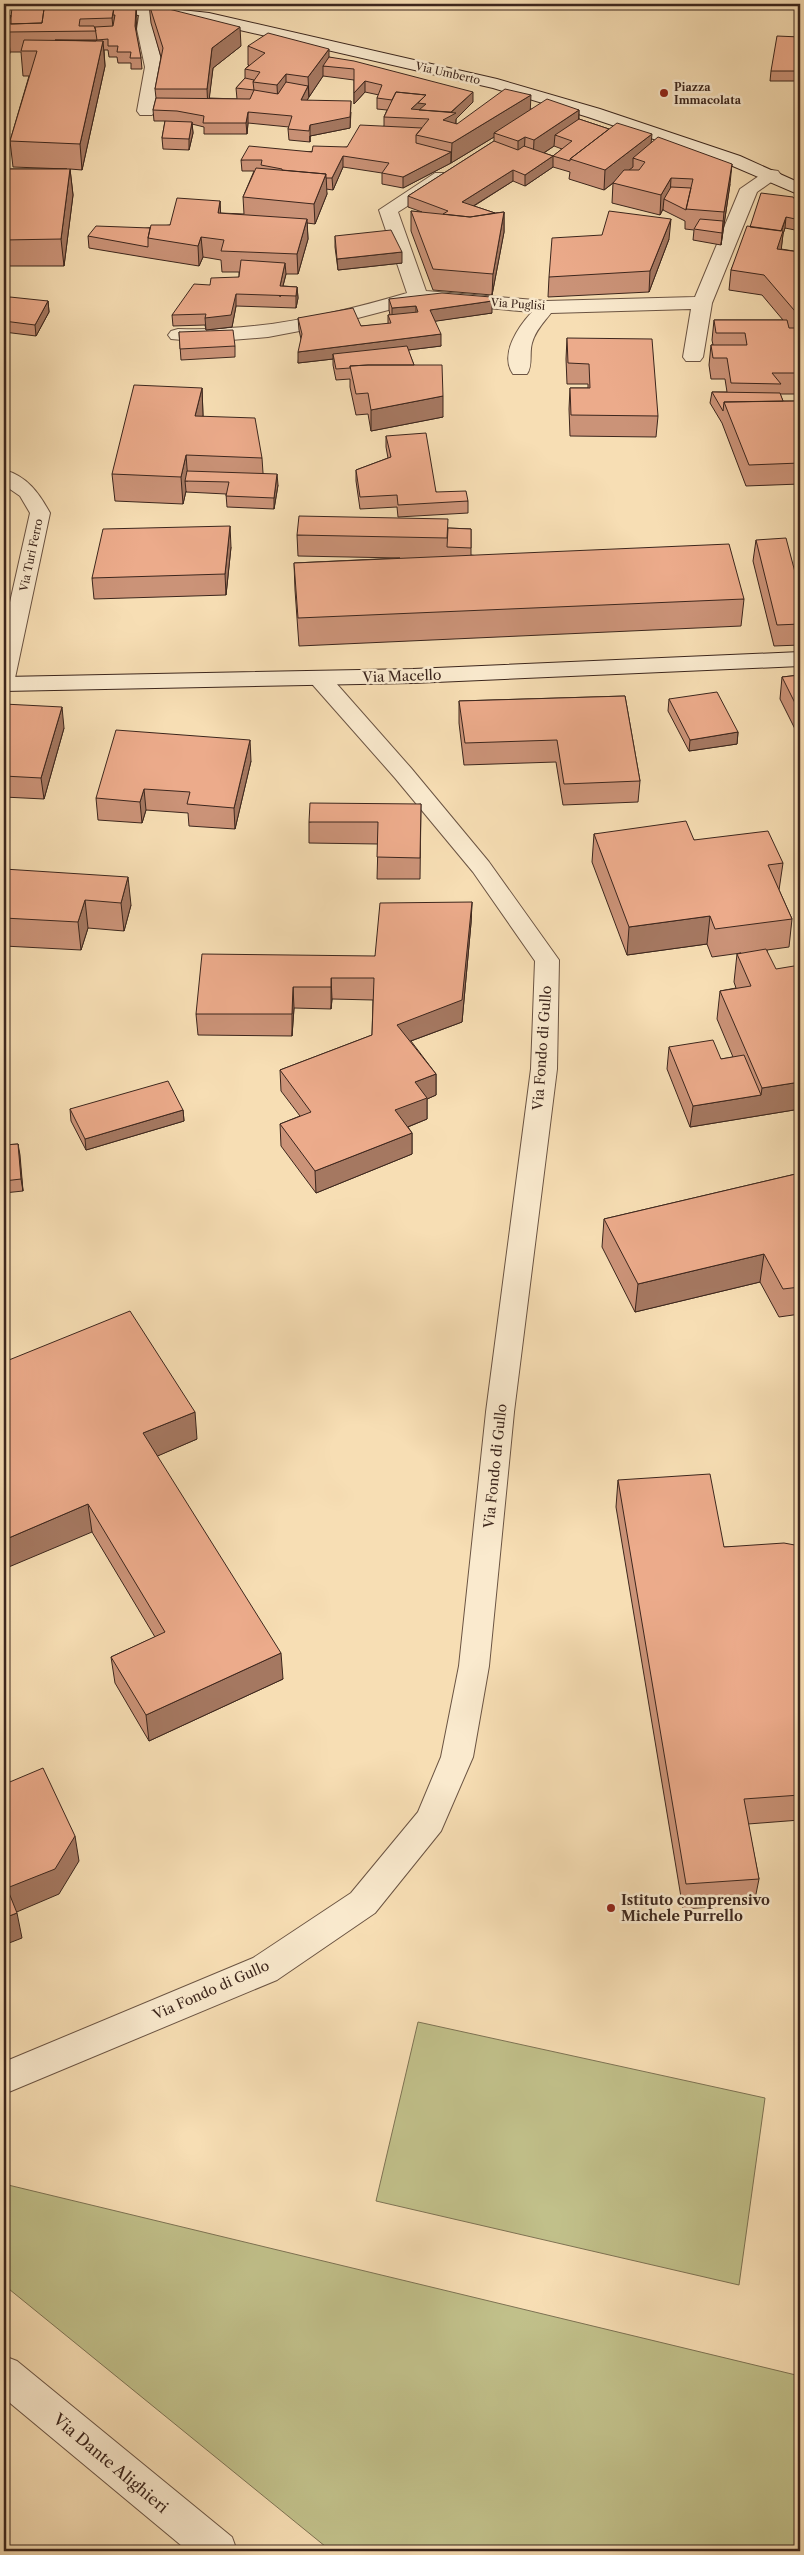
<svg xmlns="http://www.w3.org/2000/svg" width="804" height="2555" font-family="'Libre Caslon Text',serif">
	<rect width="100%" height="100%" fill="#f7deb4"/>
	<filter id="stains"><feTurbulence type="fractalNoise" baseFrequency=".004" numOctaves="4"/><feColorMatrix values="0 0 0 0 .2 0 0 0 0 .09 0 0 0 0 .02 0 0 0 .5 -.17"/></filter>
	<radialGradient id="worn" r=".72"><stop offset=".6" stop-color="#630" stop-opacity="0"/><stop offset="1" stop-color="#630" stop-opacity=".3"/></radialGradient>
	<!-- green -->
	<path fill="#c1c08a" stroke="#7e7354" d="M 418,2022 L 765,2098 L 739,2285 L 376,2201 Z
		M 4,2184 L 800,2376 L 800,2551 L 331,2551 L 4,2285 Z"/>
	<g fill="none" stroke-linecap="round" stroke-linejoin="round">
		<defs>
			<path id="street" d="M 148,5 L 156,10 L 153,29 L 163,67 L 155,111 L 152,115 L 140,115 L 137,111 L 145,67 L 137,29 L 140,10 Z
				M 772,170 L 778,171 L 781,175 L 757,192 L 712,303 L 703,357 L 700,361 L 686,361 L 683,357 L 691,309 L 551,313 C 544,322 535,331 532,343 C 529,353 533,366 527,374 L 513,374 C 499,354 519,326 532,312 L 419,302 L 331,325 L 268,337 L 206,342 L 171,339 L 168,335 L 171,331 L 178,329 C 257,332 332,315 407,293 L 379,210 L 435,173 L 447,173 L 450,177 L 447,181 L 398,212 L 426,291 L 546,301 L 695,297 L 740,189 L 766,171 Z
				M 4,470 C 27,476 39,493 50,513 L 15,678 L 12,683 L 4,685 L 4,629 L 30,513 L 20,496 L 4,485 Z
				M 320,672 L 328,674 L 411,768 L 489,862 L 559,960 L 557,1069 L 514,1412 L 489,1666 L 473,1757 L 441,1831 L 375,1913 L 277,1980 L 4,2094 L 4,2062 L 253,1958 L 351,1893 L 418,1812 L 441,1757 L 459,1666 L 486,1412 L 531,1069 L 535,961 L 473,872 L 395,778 L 312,684 L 309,679 L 312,674 Z
				M 4,2356 L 17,2361 L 232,2537 L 237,2551 L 188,2551 L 4,2398 Z"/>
			<path id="secondary" d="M 4,4 L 74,4 L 66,9 L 4,9 Z
				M 75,4 L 126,4 L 209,13 L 497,79 L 600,109 L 740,156 L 800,183 L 800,195 L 728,164 L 588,117 L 493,88 L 209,23 L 83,9 Z
				M 800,652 L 800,666 L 413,683 L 4,691 L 4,677 L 413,669 Z"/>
		</defs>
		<!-- street casing -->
		<use href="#street" stroke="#6b5443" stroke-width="2"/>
		<!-- secondary casing -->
		<use href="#secondary" stroke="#3c261d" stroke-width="2"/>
		<!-- street -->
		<use href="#street" fill="#faeace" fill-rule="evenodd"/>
		<!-- secondary -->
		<use href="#secondary" fill="#faeace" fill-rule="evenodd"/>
	</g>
	<!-- wall -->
	<path fill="#cb9378" stroke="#3c261d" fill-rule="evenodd" d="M 149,4 L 241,46 L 213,68 L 209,98 L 237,99 L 236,88 L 245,78 L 245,69 L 249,65 L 248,65 L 248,46 L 329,57 L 473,102 L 456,119 L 456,124 L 457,124 L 531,109 L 579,110 L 579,119 L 651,143 L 730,184 L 721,245 L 693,240 L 694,230 L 685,229 L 685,221 L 663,210 L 663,209 L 660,215 L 612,203 L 613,183 L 616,181 L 604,190 L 569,179 L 570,172 L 553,167 L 525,186 L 513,181 L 474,206 L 495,213 L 504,212 L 504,232 L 492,295 L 433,290 L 411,231 L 411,211 L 422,212 L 408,207 L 408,196 L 494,141 L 494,137 L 451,163 L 403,188 L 382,184 L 382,173 L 343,167 L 333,190 L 326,189 L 327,194 L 315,224 L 307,223 L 308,239 L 298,274 L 286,274 L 283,286 L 297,287 L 298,298 L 296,308 L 236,306 L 232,327 L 206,330 L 205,325 L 173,326 L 172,315 L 210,285 L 239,277 L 239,272 L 222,272 L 221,260 L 203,257 L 199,266 L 149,258 L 89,248 L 88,236 L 170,225 L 220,201 L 220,213 L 244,214 L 243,197 L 254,171 L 242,171 L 241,160 L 347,147 L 384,126 L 384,117 L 387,110 L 377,109 L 377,98 L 379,95 L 365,92 L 354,104 L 354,80 L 323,76 L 307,100 L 351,112 L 350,128 L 310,136 L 310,142 L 289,140 L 288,129 L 289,127 L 248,123 L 247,134 L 204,134 L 204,127 L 192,124 L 193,133 L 189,150 L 163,149 L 162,138 L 165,121 L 154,121 L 153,110 L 156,98 L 155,89 L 161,57 L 151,23 ZM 554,146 L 562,149 L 553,156 L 544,153 Z
		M 136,8 L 137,19 L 136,32 L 141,58 L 142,69 L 131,69 L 131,63 L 118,63 L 117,57 L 109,57 L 108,50 L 104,50 L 105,66 L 82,170 L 70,169 L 73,195 L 64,266 L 5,266 L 4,273 L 4,169 L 67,169 L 13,167 L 10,141 L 29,76 L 23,76 L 21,52 L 10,52 L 4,77 L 4,16 Z
		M 800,37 L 800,81 L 770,81 L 771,71 Z
		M 800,206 L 800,231 L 785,228 L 783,234 L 781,249 L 800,252 L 800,394 L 780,394 L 783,401 L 800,401 L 800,484 L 746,486 L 722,423 L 710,403 L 712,392 L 727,392 L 725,379 L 711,379 L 709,365 L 711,345 L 713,345 L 712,340 L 714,320 L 783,320 L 762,295 L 729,290 L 731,270 L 750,227 Z
		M 602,235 L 669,239 L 649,292 L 548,297 L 549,277 Z
		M 335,236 L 402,263 L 338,270 L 335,247 Z
		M 389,299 L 492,313 L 435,321 L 441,346 L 408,350 L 414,365 L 443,417 L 371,431 L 368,414 L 356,415 L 350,387 L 350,379 L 336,380 L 333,365 L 333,359 L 298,363 L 301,339 L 299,330 L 298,318 L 361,326 L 388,324 L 388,315 L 390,315 L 389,310 Z
		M 48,301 L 49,312 L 36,336 L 4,332 L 4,308 Z
		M 179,332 L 235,346 L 235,357 L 181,360 Z
		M 567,338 L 658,416 L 656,437 L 570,436 L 569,409 L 570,388 L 588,388 L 588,384 L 567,384 L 566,359 Z
		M 202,388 L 203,416 L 262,458 L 263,473 L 278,485 L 274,509 L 227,507 L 226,494 L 186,492 L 186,491 L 183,504 L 115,501 L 112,474 Z
		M 386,436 L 436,492 L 468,501 L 468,513 L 398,517 L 397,507 L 360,509 L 356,481 L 356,470 L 388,458 L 386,447 Z
		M 448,528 L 471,529 L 471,555 L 744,599 L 741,626 L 299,646 L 295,590 L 294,563 L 400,558 L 298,556 L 297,535 Z
		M 756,540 L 796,576 L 800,576 L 800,645 L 774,646 L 753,561 Z
		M 231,547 L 226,595 L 94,599 L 92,578 Z
		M 800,675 L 800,739 L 780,699 L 782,677 Z
		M 625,696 L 640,781 L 638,802 L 563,805 L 556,762 L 464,765 L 459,723 L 459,701 Z
		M 669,699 L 738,732 L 737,744 L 689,751 L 668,711 Z
		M 4,704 L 64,728 L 44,799 L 4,797 Z
		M 251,761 L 235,829 L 189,826 L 188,813 L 146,810 L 142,823 L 98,820 L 96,798 Z
		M 421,804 L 420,879 L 377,879 L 378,844 L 309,843 L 309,822 Z
		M 594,834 L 694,840 L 783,863 L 779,890 L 792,919 L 789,947 L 767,950 L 800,1109 L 690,1127 L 667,1069 L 669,1047 L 721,1059 L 733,1057 L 717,1019 L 720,991 L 736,988 L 734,982 L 737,954 L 741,953 L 712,957 L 707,944 L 627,955 L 592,862 Z
		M 4,869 L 131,905 L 124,931 L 88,928 L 81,950 L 4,946 Z
		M 472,902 L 471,923 L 462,1022 L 411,1041 L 436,1074 L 436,1095 L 427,1099 L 427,1119 L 408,1127 L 412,1133 L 412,1154 L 316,1193 L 281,1146 L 280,1124 L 300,1116 L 281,1091 L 280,1070 L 372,1035 L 373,1000 L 332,999 L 331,1009 L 294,1008 L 292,1036 L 198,1035 L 196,1014 L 375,956 Z
		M 70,1109 L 183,1110 L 184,1121 L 86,1150 L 71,1121 Z
		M 18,1144 L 23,1191 L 4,1193 L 4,1145 Z
		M 800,1173 L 800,1314 L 779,1317 L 760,1282 L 635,1312 L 602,1247 L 604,1219 Z
		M 4,1362 L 197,1439 L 157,1456 L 283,1679 L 149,1741 L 115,1683 L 111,1657 L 155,1637 L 92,1532 Z
		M 618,1480 L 724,1547 L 800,1546 L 800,1820 L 748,1824 L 759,1879 L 754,1904 L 683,1909 L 616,1507 Z"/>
	<!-- shaded-wall -->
	<path fill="#a57861" stroke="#3c261d" d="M 114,7 L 116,26 L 114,37 L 112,18 Z
		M 136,8 L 137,19 L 135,37 L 135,26 Z
		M 240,27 L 241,46 L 213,68 L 208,109 L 207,89 L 212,48 Z
		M 8,32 L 10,52 L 4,77 L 4,50 Z
		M 103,41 L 105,66 L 82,170 L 80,144 Z
		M 329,49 L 329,66 L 323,66 L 323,76 L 309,97 L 308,77 Z
		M 286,74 L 286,93 L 278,105 L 277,85 Z
		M 365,81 L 365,92 L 354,104 L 354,93 Z
		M 308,86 L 309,97 L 301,110 L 301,100 Z
		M 473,92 L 473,102 L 456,119 L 455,133 L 443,120 Z
		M 426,95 L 426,114 L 411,109 Z
		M 531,95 L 530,115 L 494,133 L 494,137 L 451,163 L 452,143 Z
		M 351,101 L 350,128 L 310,136 L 310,142 L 310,125 Z
		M 579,110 L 578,130 L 555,135 L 554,146 L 533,160 L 534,140 Z
		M 248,112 L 248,123 L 247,134 L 246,123 Z
		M 192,122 L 193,133 L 189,150 L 189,139 Z
		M 652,134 L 650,154 L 633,158 L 633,167 L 604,190 L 605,170 Z
		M 525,137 L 524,157 L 518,161 L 518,141 Z
		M 451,152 L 451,163 L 403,188 L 403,177 Z
		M 343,156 L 343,167 L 333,190 L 332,178 Z
		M 553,156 L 553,167 L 525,186 L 525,175 Z
		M 732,164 L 730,184 L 721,245 L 724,212 Z
		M 70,169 L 73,195 L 64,266 L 61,239 Z
		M 513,170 L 513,181 L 462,213 L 462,202 Z
		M 326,174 L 327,194 L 315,224 L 314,204 Z
		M 671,178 L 670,198 L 664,199 L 663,209 L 660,215 L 661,195 Z
		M 220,201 L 221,221 L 218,213 Z
		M 504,212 L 504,232 L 492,295 L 493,274 Z
		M 786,217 L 785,228 L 783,234 L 781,252 L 777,249 L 781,233 Z
		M 307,219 L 308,239 L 298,274 L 297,254 Z
		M 671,219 L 669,239 L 649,292 L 650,271 Z
		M 201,237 L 203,257 L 199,266 L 198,246 Z
		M 402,252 L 402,263 L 338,270 L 337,259 Z
		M 4,255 L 5,266 L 4,273 Z
		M 285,263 L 286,274 L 280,297 L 280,286 Z
		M 297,287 L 298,298 L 296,308 L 296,296 Z
		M 236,294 L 236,306 L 232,327 L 206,330 L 205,318 Z
		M 48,301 L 49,312 L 36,336 L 35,325 Z
		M 492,301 L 492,313 L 430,322 L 430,310 Z
		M 416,306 L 416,317 L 392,320 L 392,308 Z
		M 441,334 L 441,346 L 334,359 L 333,354 L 333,359 L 298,363 L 298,352 Z
		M 202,388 L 203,415 L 197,443 L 195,416 Z
		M 443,396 L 443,417 L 371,431 L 371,410 Z
		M 186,455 L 188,481 L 185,481 L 186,491 L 183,504 L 181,477 Z
		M 277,474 L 278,485 L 274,509 L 274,498 Z
		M 230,526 L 231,547 L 226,595 L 225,574 Z
		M 62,707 L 64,728 L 44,799 L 41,778 Z
		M 738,732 L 737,744 L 689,751 L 690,740 Z
		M 250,740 L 251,761 L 235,829 L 234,808 Z
		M 144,789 L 146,810 L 142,823 L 140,802 Z
		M 128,877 L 131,905 L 124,931 L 121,903 Z
		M 85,900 L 88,928 L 81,950 L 78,922 Z
		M 472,902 L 471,923 L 462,1022 L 397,1046 L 397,1025 Z
		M 710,916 L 707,944 L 627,955 L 629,927 Z
		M 331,978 L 332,999 L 331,1009 Z
		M 293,987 L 294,1008 L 292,1036 L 292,1014 Z
		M 436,1074 L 436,1095 L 427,1099 L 427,1119 L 395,1132 L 395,1110 L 415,1082 Z
		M 800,1082 L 800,1109 L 690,1127 L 693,1106 L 761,1095 L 762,1088 Z
		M 183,1110 L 184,1121 L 86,1150 L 85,1139 Z
		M 412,1133 L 412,1154 L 316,1193 L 315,1171 Z
		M 18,1144 L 20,1155 L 23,1191 L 21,1179 Z
		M 764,1254 L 760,1282 L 635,1312 L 638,1284 Z
		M 195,1412 L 197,1439 L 146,1461 L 143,1433 Z
		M 88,1504 L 92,1532 L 4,1569 L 4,1540 Z
		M 281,1653 L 283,1679 L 149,1741 L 146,1715 Z
		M 4,1719 L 9,1745 L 4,1747 Z
		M 75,1836 L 79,1861 L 59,1894 L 12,1914 L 7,1888 Z
		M 17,1913 L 22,1938 L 4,1945 L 4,1918 Z"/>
	<!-- building -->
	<path fill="#ecab8b" stroke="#3c261d" d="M 70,4 L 112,7 L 44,9 L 42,23 L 11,24 L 11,18 L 12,7 Z
		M 149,4 L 240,27 L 212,48 L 207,89 L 155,89 L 163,48 Z
		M 114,7 L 112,18 L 80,19 L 79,26 L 94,26 L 96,31 L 8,32 L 4,50 L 4,16 L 11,16 L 8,24 L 42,23 L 44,9 Z
		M 114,7 L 136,8 L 135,26 L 141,58 L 130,58 L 131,52 L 117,52 L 118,46 L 108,46 L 108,39 L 97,40 L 95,27 L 113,26 L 115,15 L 113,15 Z
		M 268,33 L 329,49 L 308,77 L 286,74 L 277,85 L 253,82 L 260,72 L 245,69 L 265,53 L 248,46 Z
		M 777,36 L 800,37 L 800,71 L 771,71 Z
		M 24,40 L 103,41 L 80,144 L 10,141 L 37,51 L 21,51 Z
		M 55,40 L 97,40 L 96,41 Z
		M 329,57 L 354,61 L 473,92 L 451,112 L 419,110 L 426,104 L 418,103 L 426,95 L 396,92 L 392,100 L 377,98 L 382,85 L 365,81 L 354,93 L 354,69 L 323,66 Z
		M 245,78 L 254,80 L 253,82 L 254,90 L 236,88 Z
		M 286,82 L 308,86 L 301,100 L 351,101 L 350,117 L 310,125 L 309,131 L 288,129 L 292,116 L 248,112 L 246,123 L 203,123 L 204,116 L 177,111 L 153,110 L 156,98 L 250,99 L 254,90 L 278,94 Z
		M 505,89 L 531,95 L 452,143 L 416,135 L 429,119 L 384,117 L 396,92 L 426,95 L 411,109 L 456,113 L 443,120 L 457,124 Z
		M 547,99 L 579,110 L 534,140 L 525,137 L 518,141 L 494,133 Z
		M 579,119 L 609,129 L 570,159 L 570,161 L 553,156 L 525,175 L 513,170 L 462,202 L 495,213 L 470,217 L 443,214 L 448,211 L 408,196 L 494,141 L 518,150 L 524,146 L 553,156 L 572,141 L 555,135 Z
		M 165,121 L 192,122 L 189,139 L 162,138 Z
		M 617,123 L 652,134 L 605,170 L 570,159 Z
		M 360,125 L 422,128 L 416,135 L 416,143 L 451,152 L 403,177 L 382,173 L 389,163 L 343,156 L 332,178 L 326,178 L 326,174 L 282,170 L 282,169 L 261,165 L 262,160 L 241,160 L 249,146 L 312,152 L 313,146 L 347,147 Z
		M 658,137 L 732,164 L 724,212 L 686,209 L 693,179 L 671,178 L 661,195 L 613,183 L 624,170 L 639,170 L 645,162 L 633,158 Z
		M 256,168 L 326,174 L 314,204 L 243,197 Z
		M 4,169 L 70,169 L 61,239 L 4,240 Z
		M 671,187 L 691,188 L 686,210 L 664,199 Z
		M 761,193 L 793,197 L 800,206 L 800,220 L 786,217 L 781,231 L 750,227 Z
		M 177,198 L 220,201 L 218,213 L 307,219 L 297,254 L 221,251 L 224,240 L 201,237 L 198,246 L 148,238 L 151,225 L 170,225 Z
		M 411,211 L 470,217 L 504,212 L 493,274 L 433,269 Z
		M 609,211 L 671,219 L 650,271 L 549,277 L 552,238 L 602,235 Z
		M 700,219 L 723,221 L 722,233 L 694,229 Z
		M 96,226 L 150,228 L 148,238 L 148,247 L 88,236 Z
		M 747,226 L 783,231 L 777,249 L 800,252 L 800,317 L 764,275 L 731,270 Z
		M 391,230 L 402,252 L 337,259 L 335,236 Z
		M 241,260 L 285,263 L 280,286 L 297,287 L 296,296 L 236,294 L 231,315 L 205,318 L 206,314 L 172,315 L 194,284 L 210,285 L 211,278 L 239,277 Z
		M 442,293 L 491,297 L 492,301 L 430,310 L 441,334 L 298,352 L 302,334 L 298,318 L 353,308 L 361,326 L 391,323 L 388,315 L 418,312 L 416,306 L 392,308 L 389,299 Z
		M 10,297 L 48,301 L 35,325 L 4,321 L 4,308 Z
		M 714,320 L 787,320 L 789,328 L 800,328 L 800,373 L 772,373 L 781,384 L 731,383 L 727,358 L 713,358 L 711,345 L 747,345 L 745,333 L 716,333 Z
		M 233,330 L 235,346 L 180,349 L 179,332 Z
		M 567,338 L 652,339 L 658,416 L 571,415 L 570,388 L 590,388 L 589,364 L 568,363 Z
		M 407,346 L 414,365 L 368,365 L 350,366 L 350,368 L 336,369 L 333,354 Z
		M 368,365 L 442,365 L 443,396 L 371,410 L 368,393 L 356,394 L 350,366 Z
		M 134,385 L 202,388 L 195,416 L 255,418 L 262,458 L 186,455 L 181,477 L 112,474 Z
		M 712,392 L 780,393 L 783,401 L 724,402 L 723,411 Z
		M 800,401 L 800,463 L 749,465 L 724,402 Z
		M 426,433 L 436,492 L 466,491 L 468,501 L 398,505 L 397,495 L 360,497 L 356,470 L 391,457 L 386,436 Z
		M 187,471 L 277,474 L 274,498 L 226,496 L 229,482 L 185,481 Z
		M 299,516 L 448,519 L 447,538 L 297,535 Z
		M 230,526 L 225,574 L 92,578 L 103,529 Z
		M 448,528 L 471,529 L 471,548 L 447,547 Z
		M 786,538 L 796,576 L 800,576 L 800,624 L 777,625 L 756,540 Z
		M 729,544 L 744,599 L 298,618 L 294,563 Z
		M 800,675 L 800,713 L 782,677 Z
		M 717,692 L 738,732 L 690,740 L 669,699 Z
		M 625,696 L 640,781 L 564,784 L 557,740 L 465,743 L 459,701 Z
		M 4,704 L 62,707 L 41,778 L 4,776 Z
		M 116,730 L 250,740 L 234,808 L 187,804 L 190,792 L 144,789 L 140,802 L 96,798 Z
		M 310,803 L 421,804 L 420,858 L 377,857 L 378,822 L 309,822 Z
		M 686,821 L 694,840 L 768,831 L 783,863 L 768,865 L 792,919 L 715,929 L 710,916 L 629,927 L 594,834 Z
		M 4,869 L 128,877 L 121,903 L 85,900 L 78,922 L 4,918 Z
		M 472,902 L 462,1000 L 397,1025 L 436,1074 L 415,1082 L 427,1098 L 395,1110 L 412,1133 L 315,1171 L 280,1124 L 311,1112 L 280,1070 L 372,1035 L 374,978 L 331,978 L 331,987 L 293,987 L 292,1014 L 196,1014 L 202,954 L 375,956 L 380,903 Z
		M 766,949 L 776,969 L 800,965 L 800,1082 L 762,1088 L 720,991 L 751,986 L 737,954 Z
		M 713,1040 L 721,1059 L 744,1055 L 761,1095 L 693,1106 L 669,1047 Z
		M 168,1081 L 183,1110 L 85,1139 L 70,1109 Z
		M 18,1144 L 21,1179 L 4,1181 L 4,1145 Z
		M 800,1173 L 800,1287 L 783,1289 L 764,1254 L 638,1284 L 604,1219 Z
		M 130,1311 L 195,1412 L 143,1433 L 281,1653 L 146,1715 L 111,1657 L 165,1632 L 88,1504 L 4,1540 L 4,1362 Z
		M 710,1474 L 724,1547 L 784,1543 L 800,1546 L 800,1795 L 744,1799 L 759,1879 L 686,1884 L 618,1480 Z
		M 43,1768 L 75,1836 L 55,1869 L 7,1888 L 17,1913 L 4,1918 L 4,1781 L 5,1784 Z"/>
	<!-- markers -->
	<g fill="#8f2418" stroke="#faeace" stroke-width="2">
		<circle cx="664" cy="93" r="5"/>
		<circle cx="611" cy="1908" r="5"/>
	</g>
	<g text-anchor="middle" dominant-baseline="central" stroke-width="5" stroke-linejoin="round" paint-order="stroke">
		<!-- far-street labels -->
		<g font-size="11" fill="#3c261d" stroke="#faeace">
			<text transform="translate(448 73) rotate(13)">Via Umberto</text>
			<text transform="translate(518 304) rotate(4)">Via Puglisi</text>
			<text transform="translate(31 555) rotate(-78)">Via Turi Ferro</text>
		</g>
		<!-- far-poi labels -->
		<g font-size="11" font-weight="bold" fill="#3c261d" stroke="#faeace" text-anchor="start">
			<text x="674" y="87">Piazza<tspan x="674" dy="13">Immacolata</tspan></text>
		</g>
		<!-- street labels -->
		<g font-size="14" fill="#3c261d" stroke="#faeace">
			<text transform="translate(402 676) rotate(-2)">Via Macello</text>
			<text transform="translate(542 1048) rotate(-86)">Via Fondo di Gullo</text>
			<text transform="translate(495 1466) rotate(-84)">Via Fondo di Gullo</text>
			<text transform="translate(211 1990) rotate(-24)">Via Fondo di Gullo</text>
		</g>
		<!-- poi labels -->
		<g font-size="14" font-weight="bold" fill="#3c261d" stroke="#faeace" text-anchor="start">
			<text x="621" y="1900">Istituto comprensivo<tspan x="621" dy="16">Michele Purrello</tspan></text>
		</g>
		<!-- near-street labels -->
		<g font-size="16" fill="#3c261d" stroke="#faeace">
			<text transform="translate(111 2463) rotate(40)">Via Dante Alighieri</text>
		</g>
	</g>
	<!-- margin -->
	<rect width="804" height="2555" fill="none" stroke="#f7deb4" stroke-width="20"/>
	<rect x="5" y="5" width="794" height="2545" fill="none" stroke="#3c261d" stroke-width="2.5"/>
	<rect x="10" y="10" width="784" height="2535" fill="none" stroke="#3c261d"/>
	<rect width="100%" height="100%" filter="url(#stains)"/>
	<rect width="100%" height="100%" fill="url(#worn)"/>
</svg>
